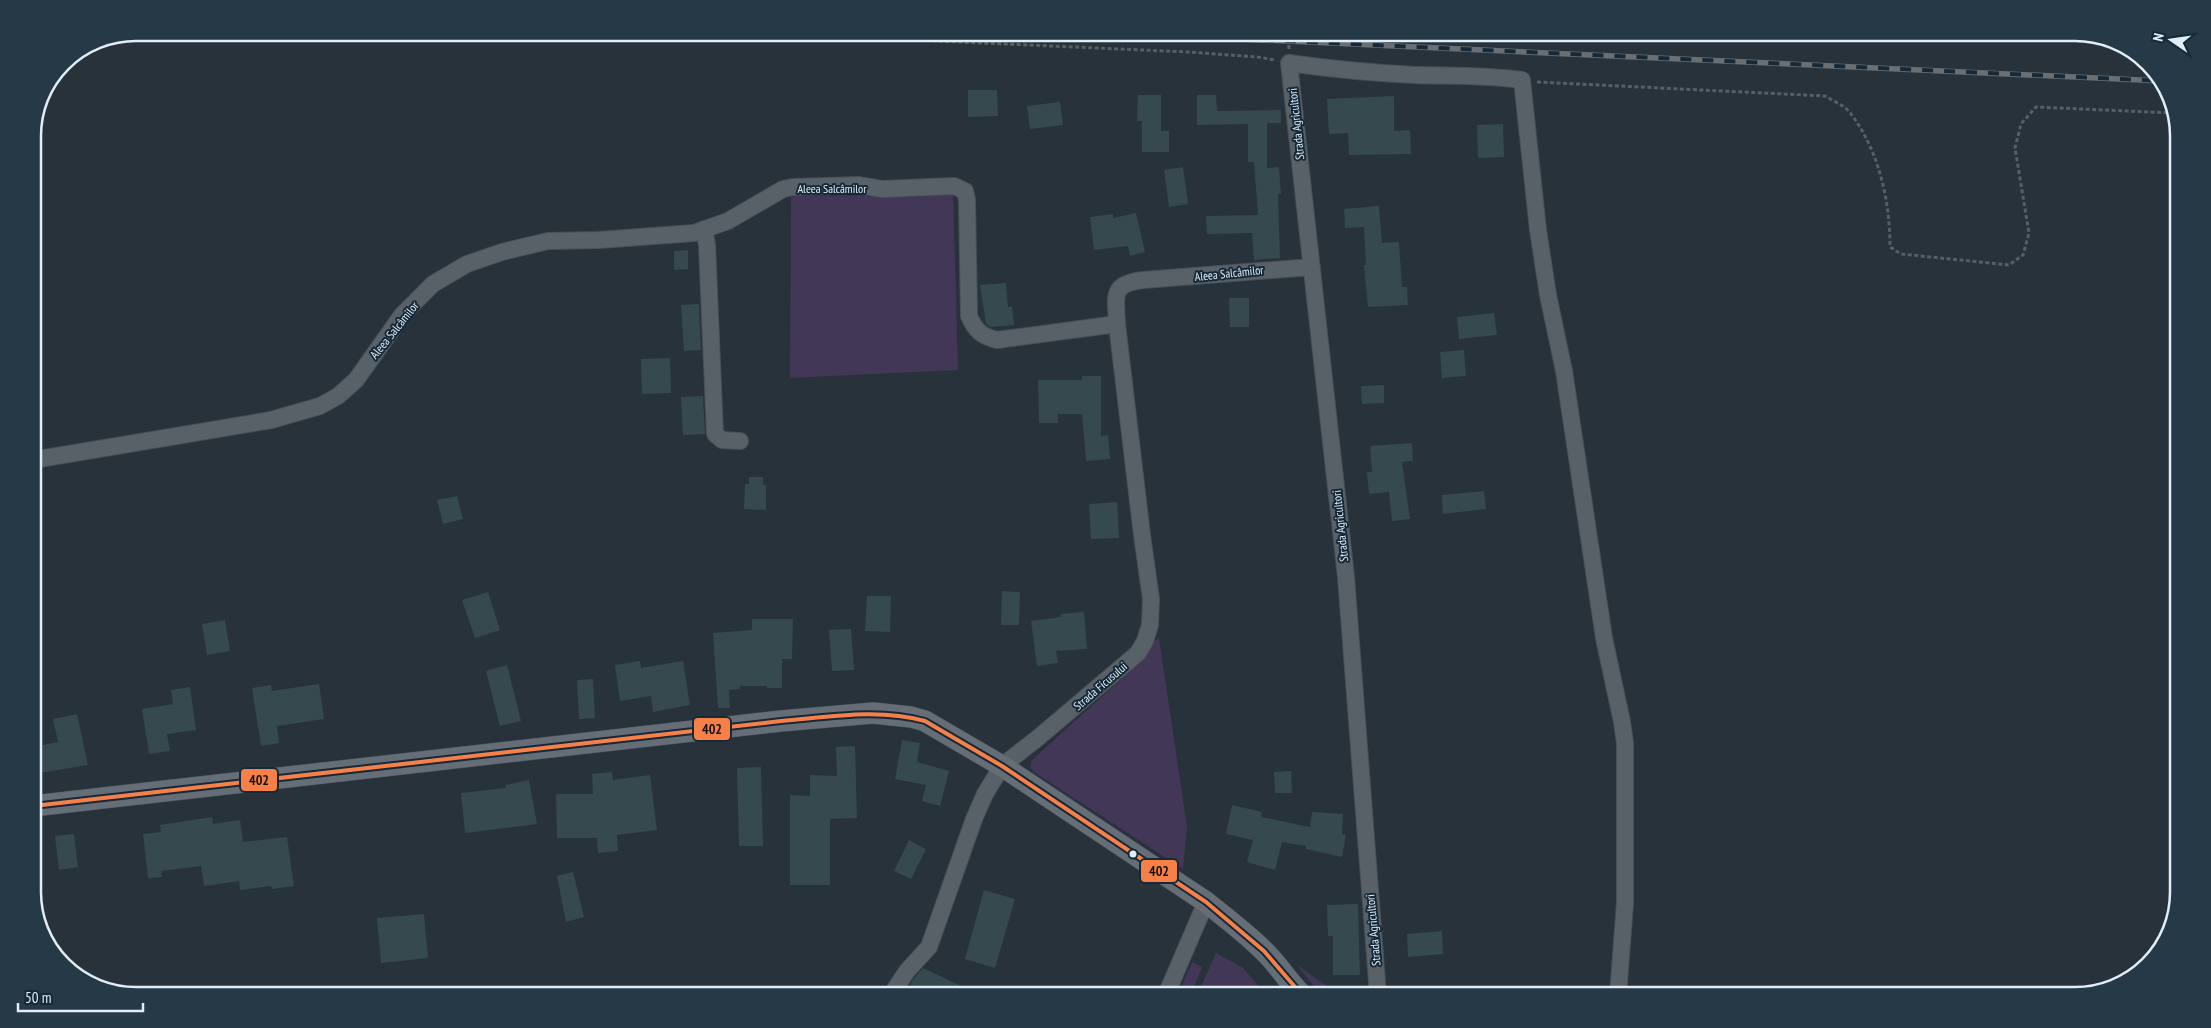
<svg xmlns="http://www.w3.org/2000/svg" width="2211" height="1028" font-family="'PT Sans Narrow',sans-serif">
	<rect width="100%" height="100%" fill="#27323a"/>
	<!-- green -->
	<path fill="#433757" d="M 953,194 L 958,370 L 790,378 L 791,196 Z
		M 1159,638 L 1187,827 L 1183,869 L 1034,772 L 1030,767 L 1032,760 L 1127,674 L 1152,642 Z
		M 1216,953 L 1243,968 L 1266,995 L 1197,995 Z
		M 1192,962 L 1202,967 L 1191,995 L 1178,995 Z
		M 1297,965 L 1340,995 L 1321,995 Z"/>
	<!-- building -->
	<path fill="#36494f" d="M 968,90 L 997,90 L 998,116 L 968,117 Z
		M 1138,95 L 1161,95 L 1161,131 L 1169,131 L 1169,152 L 1142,152 L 1142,121 L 1137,121 Z
		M 1197,95 L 1216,95 L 1217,111 L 1281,110 L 1281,123 L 1267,123 L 1267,168 L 1279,167 L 1281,194 L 1278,194 L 1280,258 L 1254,260 L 1252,233 L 1207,234 L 1206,216 L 1258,215 L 1254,162 L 1248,162 L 1248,124 L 1197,125 Z
		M 1394,96 L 1394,131 L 1410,130 L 1411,154 L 1349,155 L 1348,133 L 1329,134 L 1327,99 Z
		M 1060,102 L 1063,125 L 1030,129 L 1027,106 Z
		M 1503,124 L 1504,157 L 1478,158 L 1477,125 Z
		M 1183,167 L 1188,204 L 1169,207 L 1164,170 Z
		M 1379,206 L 1382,243 L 1399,242 L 1402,287 L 1407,287 L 1408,305 L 1368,307 L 1364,265 L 1366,265 L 1364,227 L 1345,228 L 1344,209 Z
		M 1136,213 L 1145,252 L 1130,256 L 1128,246 L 1094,250 L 1090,217 L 1113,214 L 1113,218 Z
		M 688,250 L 688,269 L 674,270 L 674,251 Z
		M 1006,283 L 1008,307 L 1012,306 L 1014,325 L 991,327 L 986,324 L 980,285 Z
		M 1229,298 L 1249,298 L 1249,327 L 1230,327 Z
		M 699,304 L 701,350 L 684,351 L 681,305 Z
		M 1494,313 L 1497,335 L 1459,339 L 1457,317 Z
		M 1464,350 L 1466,376 L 1442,378 L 1440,352 Z
		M 670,358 L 671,393 L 642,394 L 641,359 Z
		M 1082,376 L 1101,376 L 1101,436 L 1108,435 L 1110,459 L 1086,461 L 1082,414 L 1058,414 L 1058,423 L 1039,423 L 1038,380 L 1082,380 Z
		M 1384,385 L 1384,403 L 1362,404 L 1361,386 Z
		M 703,396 L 705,434 L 683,435 L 681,397 Z
		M 1412,443 L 1413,461 L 1402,462 L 1410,519 L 1392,521 L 1389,492 L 1369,494 L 1367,472 L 1372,472 L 1370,446 Z
		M 749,477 L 763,477 L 763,485 L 766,485 L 766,510 L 744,509 L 745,484 L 749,484 Z
		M 1484,491 L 1486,509 L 1443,514 L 1442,495 Z
		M 457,496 L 463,519 L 443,524 L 437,500 Z
		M 1117,502 L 1119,538 L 1091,539 L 1089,504 Z
		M 1002,591 L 1020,592 L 1019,625 L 1001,625 Z
		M 488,592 L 500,630 L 475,638 L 462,600 Z
		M 867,596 L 891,596 L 890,632 L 865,631 Z
		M 1084,612 L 1087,649 L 1056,651 L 1058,663 L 1037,666 L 1031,621 L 1061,617 L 1060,614 Z
		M 752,619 L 793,619 L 792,659 L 782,659 L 782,688 L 767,688 L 767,686 L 740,686 L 740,689 L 729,690 L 730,708 L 718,708 L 713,633 L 752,630 Z
		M 225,620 L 230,651 L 207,655 L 202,624 Z
		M 851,629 L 854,670 L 832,671 L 829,630 Z
		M 640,661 L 641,668 L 683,661 L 690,705 L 653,712 L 651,696 L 620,701 L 615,665 Z
		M 507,665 L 521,721 L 500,726 L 486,671 Z
		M 593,679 L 595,718 L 579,719 L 577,680 Z
		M 319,684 L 324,719 L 277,726 L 279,743 L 261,746 L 252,688 L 271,685 L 272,691 Z
		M 190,687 L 196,730 L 167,734 L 170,751 L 149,754 L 142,709 L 173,704 L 171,690 Z
		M 77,714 L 88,765 L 33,774 L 33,747 L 58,742 L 53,719 Z
		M 902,740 L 920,743 L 917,762 L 949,771 L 940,806 L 922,801 L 926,785 L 895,779 Z
		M 855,746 L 857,818 L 830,819 L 830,885 L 790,885 L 790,795 L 810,796 L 810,775 L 837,776 L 836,747 Z
		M 761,767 L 763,846 L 739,846 L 737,768 Z
		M 1291,771 L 1292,793 L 1275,793 L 1274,772 Z
		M 612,772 L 613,780 L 650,775 L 657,830 L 617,835 L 618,851 L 598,853 L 597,838 L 557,838 L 556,794 L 593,794 L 592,774 Z
		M 529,780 L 537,824 L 465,833 L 461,793 L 506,788 L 505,785 Z
		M 1232,805 L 1262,812 L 1261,817 L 1310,827 L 1312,812 L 1343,814 L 1342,834 L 1346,835 L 1342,857 L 1306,849 L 1306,846 L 1282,842 L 1275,870 L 1247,862 L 1253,840 L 1226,834 Z
		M 212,817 L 213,824 L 240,820 L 243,842 L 287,837 L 294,886 L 272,889 L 271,886 L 240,890 L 239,881 L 204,886 L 201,866 L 161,871 L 162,877 L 148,878 L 143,834 L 161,832 L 160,825 Z
		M 74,834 L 78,867 L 59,870 L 55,836 Z
		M 909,840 L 926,849 L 911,879 L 894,871 Z
		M 573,872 L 584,917 L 566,922 L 557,876 Z
		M 984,890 L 1015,899 L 995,968 L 965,959 Z
		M 1358,904 L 1360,975 L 1333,975 L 1333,936 L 1328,936 L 1327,905 Z
		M 424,914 L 428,958 L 381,963 L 377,918 Z
		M 1442,931 L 1443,954 L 1408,957 L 1407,934 Z
		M 923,968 L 942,977 L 983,996 L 906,996 L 912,981 Z"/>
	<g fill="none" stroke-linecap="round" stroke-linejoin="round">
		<defs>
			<path id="minor" d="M 704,229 L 707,245 L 715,434 L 722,440 L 740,441
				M 33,460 L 271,420 L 320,406 L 338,396 L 356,380 L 402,315 L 433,284 L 467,264 L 502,252 L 548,241 L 599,240 L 694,233 L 728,221 L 783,189 L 793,187 L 859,185 L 882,189 L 954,186 L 965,191 L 967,200 L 969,316 C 975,330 981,336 997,340 L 1117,324
				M 891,995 L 907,971 L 929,947 L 974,819 L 985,794 L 1002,766 L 1039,737 L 1138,653 L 1145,641 L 1150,625 L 1151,599 L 1142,535 L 1117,324 C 1116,296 1110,284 1143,280 L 1312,267
				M 1166,995 L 1206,902
				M 1378,995 L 1346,577 L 1289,63 C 1331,69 1373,73 1415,75 C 1451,76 1486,75 1522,80 L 1538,230 L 1548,295 L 1564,371 L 1604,638 L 1622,722 L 1625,743 L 1625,903 L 1618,995"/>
			<path id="major" d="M 33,806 L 781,721 L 873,713 L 911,717 L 925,721 L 1002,766 L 1206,902 C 1226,918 1246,933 1264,951 C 1278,964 1288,982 1302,995"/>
		</defs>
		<!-- minor casing -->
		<use href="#minor" stroke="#475058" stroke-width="18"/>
		<!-- major casing -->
		<use href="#major" stroke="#475058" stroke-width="22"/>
		<!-- path -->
		<path stroke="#575f64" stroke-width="3" stroke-dasharray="4 2.5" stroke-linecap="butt" d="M 731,32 L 1188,52 L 1257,57 L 1275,60
			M 1288,32 L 1289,49
			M 1537,82 L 1825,96 C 1833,101 1846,106 1851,114 C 1879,151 1890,201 1890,247 L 1901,254 L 2009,265 L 2023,255 L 2029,233 L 2015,148 L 2021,124 L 2036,107 L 2173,113"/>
		<!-- minor -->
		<use href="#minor" stroke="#596168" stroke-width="16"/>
		<!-- major -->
		<use href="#major" stroke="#656d77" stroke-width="21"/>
		<defs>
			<path id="rail" d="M 1087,32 L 2162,81
				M 1670,32 C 1765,37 1859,43 1954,32"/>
		</defs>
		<!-- rail casing -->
		<use href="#rail" stroke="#687076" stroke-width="5.5"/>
		<!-- rail -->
		<use href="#rail" stroke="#152938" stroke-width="4" stroke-dasharray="11" stroke-linecap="butt"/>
		<defs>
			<path id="bus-1" d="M 33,806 L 781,721 C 829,717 878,708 925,721 L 1002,766 L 1206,902 L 1264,951 L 1302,995"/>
		</defs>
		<!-- bus-1 casing -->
		<use href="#bus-1" stroke="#152938" stroke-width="8"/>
		<!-- bus-1 -->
		<use href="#bus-1" stroke="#f78048" stroke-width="4"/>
	</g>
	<!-- markers -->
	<circle fill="#e1edf7" stroke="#152938" stroke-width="2" cx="1133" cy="854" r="4.5"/>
	<g text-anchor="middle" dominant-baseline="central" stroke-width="4" stroke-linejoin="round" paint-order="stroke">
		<!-- street labels -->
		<g font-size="12" fill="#e1edf7" stroke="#152938">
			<text transform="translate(1296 124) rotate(-96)">Strada Agricultori</text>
			<text x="832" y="188">Aleea Salcâmilor</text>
			<text transform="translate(1229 273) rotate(-6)">Aleea Salcâmilor</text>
			<text transform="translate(394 330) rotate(-51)">Aleea Salcâmilor</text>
			<text transform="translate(1340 526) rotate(-96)">Strada Agricultori</text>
			<text transform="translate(1100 686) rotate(-41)">Strada Ficusului</text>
			<text transform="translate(1373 930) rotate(-95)">Strada Agricultori</text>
		</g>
	</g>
	<!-- crop -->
	<path d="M0 0H2211V1028H0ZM136 41H2075A95 95 0 0 1 2170 136V892A95 95 0 0 1 2075 987H136A95 95 0 0 1 41 892V136A95 95 0 0 1 136 41Z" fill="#253947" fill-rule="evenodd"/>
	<path fill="none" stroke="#e1edf7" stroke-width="2.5" d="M136 41H2075A95 95 0 0 1 2170 136V892A95 95 0 0 1 2075 987H136A95 95 0 0 1 41 892V136A95 95 0 0 1 136 41Z"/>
	<g stroke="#152938" stroke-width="2">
		<rect x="693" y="717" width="38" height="24" rx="5" fill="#f78048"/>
		<rect x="240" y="768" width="38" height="24" rx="5" fill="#f78048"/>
		<rect x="1140" y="859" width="38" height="24" rx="5" fill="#f78048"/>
	</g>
	<g font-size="14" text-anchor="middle" font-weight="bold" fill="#111">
		<text x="712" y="734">402</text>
		<text x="259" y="785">402</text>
		<text x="1159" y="876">402</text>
	</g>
	<!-- north arrow -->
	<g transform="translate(2171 40) rotate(283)" stroke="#152938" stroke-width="4" paint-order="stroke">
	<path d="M0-4L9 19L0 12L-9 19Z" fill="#e1edf7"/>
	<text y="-8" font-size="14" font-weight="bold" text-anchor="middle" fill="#e1edf7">N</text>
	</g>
	<!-- scale -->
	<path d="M18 1003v8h125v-8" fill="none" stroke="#e1edf7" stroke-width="2.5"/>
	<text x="25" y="1003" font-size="15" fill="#e1edf7" stroke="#152938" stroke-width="4" paint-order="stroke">50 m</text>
</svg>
